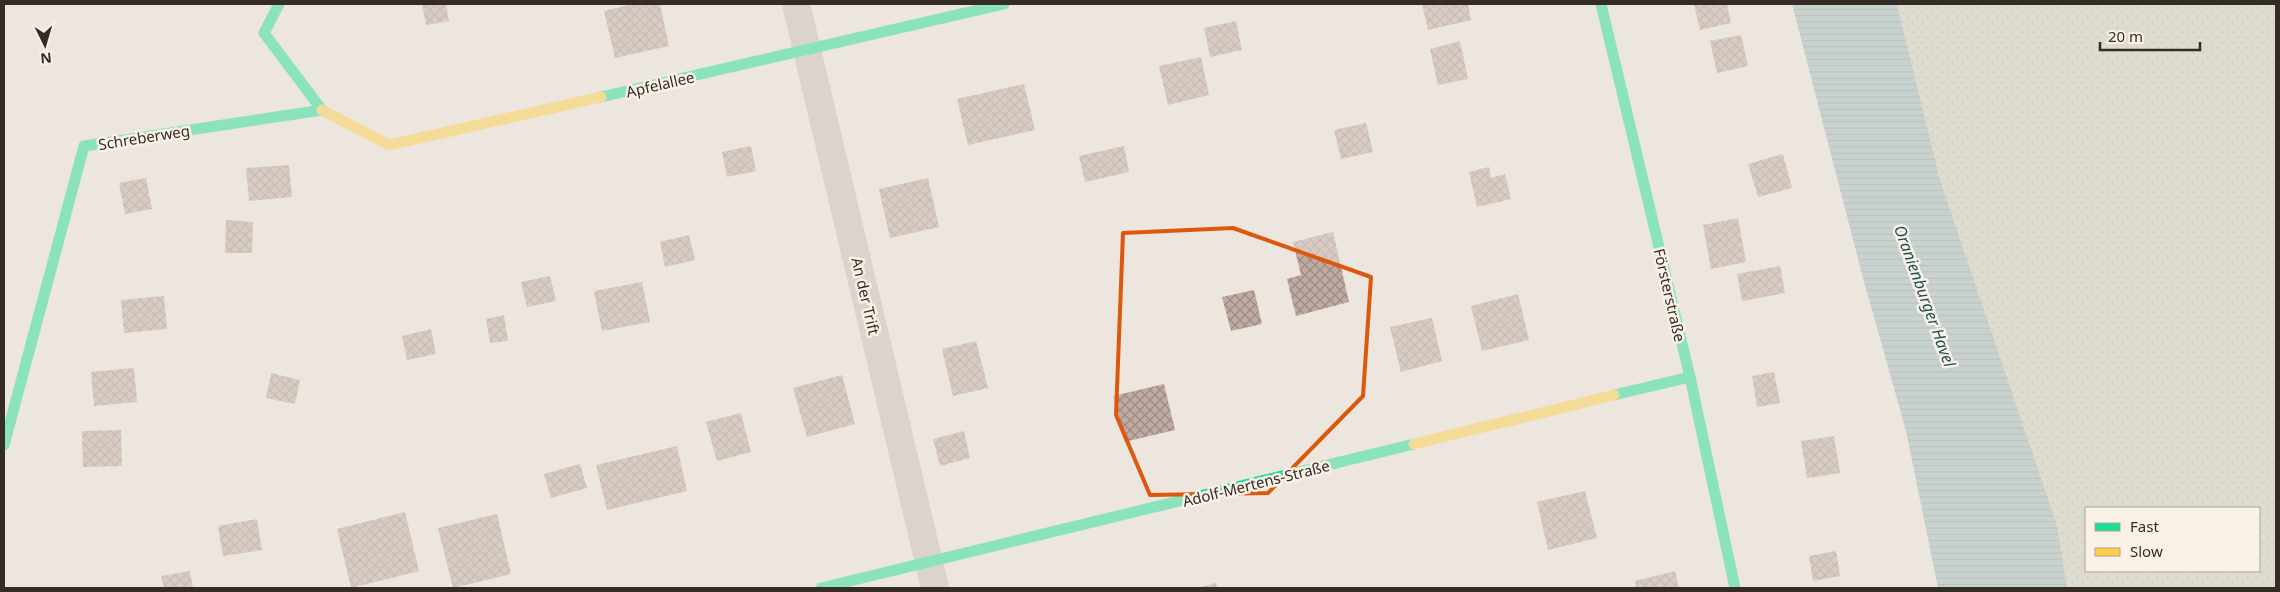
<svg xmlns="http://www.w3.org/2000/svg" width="2280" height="592" font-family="'Noto Sans',sans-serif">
	<defs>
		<pattern id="park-dots" width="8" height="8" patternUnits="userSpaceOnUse" patternTransform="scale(1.25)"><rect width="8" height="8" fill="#ccd1ba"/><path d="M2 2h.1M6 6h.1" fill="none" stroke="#b0b4a0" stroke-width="1.8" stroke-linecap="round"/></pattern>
		<pattern id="water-rules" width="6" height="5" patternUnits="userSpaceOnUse" patternTransform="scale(1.25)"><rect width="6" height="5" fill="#9cbbbc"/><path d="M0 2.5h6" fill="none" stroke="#809899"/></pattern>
		<pattern id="building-cross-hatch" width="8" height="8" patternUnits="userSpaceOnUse" patternTransform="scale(1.25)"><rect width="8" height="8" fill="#bfaba1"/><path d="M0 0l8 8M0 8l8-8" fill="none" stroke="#9c8b83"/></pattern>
	</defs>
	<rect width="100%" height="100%" fill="#ece6df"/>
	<!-- park -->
	<path fill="url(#park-dots)" fill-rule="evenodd" d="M 1897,4 L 2276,4 L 2276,588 L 2065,588 L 1940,180 ZM 2086,508 L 2259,508 L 2259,571 L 2086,571 Z"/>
	<!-- water -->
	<path fill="url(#water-rules)" d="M 1792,4 L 1897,4 L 1940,180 L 2057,526 L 2067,588 L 1938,588 L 1906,431 L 1863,278 Z"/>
	<!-- building -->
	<path fill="url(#building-cross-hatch)" d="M 422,4 L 446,4 L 449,21 L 426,25 Z
		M 633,4 L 660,4 L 669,46 L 615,58 L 604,11 Z
		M 1422,4 L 1468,4 L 1471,20 L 1428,30 Z
		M 1694,4 L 1727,4 L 1731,23 L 1700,30 Z
		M 1236,21 L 1242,50 L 1210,57 L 1204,28 Z
		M 1741,35 L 1748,66 L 1717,73 L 1710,41 Z
		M 1460,41 L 1468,79 L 1438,85 L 1430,49 Z
		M 1201,57 L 1209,95 L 1168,105 L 1159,66 Z
		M 1024,84 L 1035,130 L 968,145 L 957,99 Z
		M 1366,123 L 1373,152 L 1341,159 L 1334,130 Z
		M 751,146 L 756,171 L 727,177 L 722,152 Z
		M 1124,146 L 1129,172 L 1085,182 L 1079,156 Z
		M 1783,154 L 1792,188 L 1758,197 L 1748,164 Z
		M 289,165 L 292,197 L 249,201 L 246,168 Z
		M 1489,167 L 1491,178 L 1505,174 L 1511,199 L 1477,207 L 1469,172 Z
		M 146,178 L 152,209 L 125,214 L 119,183 Z
		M 928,178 L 939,227 L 890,238 L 879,189 Z
		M 1738,218 L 1746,262 L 1711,269 L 1703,225 Z
		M 226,220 L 253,222 L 252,253 L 225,253 Z
		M 1333,232 L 1349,302 L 1296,316 L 1287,279 L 1301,275 L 1293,242 Z
		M 689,235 L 695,260 L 665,267 L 660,242 Z
		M 1780,266 L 1785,293 L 1742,301 L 1737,274 Z
		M 550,276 L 556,301 L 527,307 L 521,282 Z
		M 642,282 L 650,322 L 602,331 L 594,291 Z
		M 1254,290 L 1262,324 L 1231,331 L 1222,297 Z
		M 1518,294 L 1529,340 L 1482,351 L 1471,306 Z
		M 164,296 L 167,329 L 124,333 L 121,300 Z
		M 504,315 L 508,341 L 490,343 L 486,319 Z
		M 1432,318 L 1442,361 L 1401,372 L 1390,327 Z
		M 431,329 L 436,354 L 407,360 L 402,336 Z
		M 976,341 L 988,388 L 953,396 L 942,349 Z
		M 134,368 L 137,402 L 94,406 L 91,372 Z
		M 1774,372 L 1780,403 L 1757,407 L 1752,376 Z
		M 271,373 L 300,380 L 295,404 L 266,398 Z
		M 842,375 L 855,424 L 807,437 L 793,388 Z
		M 1164,384 L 1175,430 L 1124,442 L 1113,396 Z
		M 741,413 L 751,452 L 717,461 L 706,422 Z
		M 121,430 L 122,466 L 83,467 L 82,431 Z
		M 964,431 L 970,458 L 940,466 L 933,439 Z
		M 1834,436 L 1840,473 L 1807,478 L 1801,441 Z
		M 677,446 L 687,491 L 607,510 L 596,465 Z
		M 580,464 L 587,488 L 551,498 L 544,474 Z
		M 1585,491 L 1597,538 L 1548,550 L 1537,502 Z
		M 405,512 L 419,571 L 351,588 L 337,529 Z
		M 497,514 L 511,574 L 453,588 L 438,528 Z
		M 257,519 L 262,550 L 223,556 L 218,526 Z
		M 1836,551 L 1840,576 L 1813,581 L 1809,556 Z
		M 190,571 L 193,588 L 164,588 L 161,576 Z
		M 1675,571 L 1679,588 L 1636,588 L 1635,581 Z
		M 1216,583 L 1217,588 L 1196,588 Z"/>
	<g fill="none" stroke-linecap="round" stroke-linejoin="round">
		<!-- street -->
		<path stroke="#c4beb9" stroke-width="28" d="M 796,4 L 935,588"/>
		<!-- fast -->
		<path stroke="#16e098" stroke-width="11" d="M 1601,4 L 1690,377 L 1735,588
			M 601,97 L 1004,4
			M 1614,395 L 1690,377
			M 4,445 L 84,146 L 322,110 L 264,33 L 279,4
			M 821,588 L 1414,444"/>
		<!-- slow -->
		<path stroke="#ffcf43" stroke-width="11" d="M 322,110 L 389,145 L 601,97
			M 1414,444 L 1614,395"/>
	</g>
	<!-- marked area -->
	<path d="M0 0H2280V592H0ZM 1233,228 L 1371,277 L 1363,396 L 1268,493 L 1150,495 L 1116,415 L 1123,233 Z" fill="#ece6df" fill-opacity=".55" fill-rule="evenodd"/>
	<path fill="none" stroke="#df570d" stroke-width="4" stroke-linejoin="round" d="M 1233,228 L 1371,277 L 1363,396 L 1268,493 L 1150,495 L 1116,415 L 1123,233 Z"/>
	<g text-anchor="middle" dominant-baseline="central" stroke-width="5" stroke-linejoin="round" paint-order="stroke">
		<!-- street labels -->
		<g font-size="15" fill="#352c27" stroke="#f9f1e6">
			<text transform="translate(660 84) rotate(-13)">Apfelallee</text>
			<text transform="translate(144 137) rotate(-9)">Schreberweg</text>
			<text transform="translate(1670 295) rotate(77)">Försterstraße</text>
			<text transform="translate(866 296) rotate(77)">An der Trift</text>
			<text transform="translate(1256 483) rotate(-14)">Adolf-Mertens-Straße</text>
		</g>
		<!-- water labels -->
		<g font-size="16" font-style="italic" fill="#1e4f55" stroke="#f9f1e6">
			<text transform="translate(1925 296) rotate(70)">Oranienburger Havel</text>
		</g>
	</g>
	<!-- border -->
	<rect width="2280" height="592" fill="none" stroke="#352c27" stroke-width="10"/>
	<!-- legend -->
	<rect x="2085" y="507" width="175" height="65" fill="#f9f1e6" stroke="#aba29a"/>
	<rect x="2095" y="523" width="25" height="8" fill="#16e098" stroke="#aba29a"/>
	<text x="2130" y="532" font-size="15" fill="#352c27">Fast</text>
	<rect x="2095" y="548" width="25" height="8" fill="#ffcf43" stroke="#aba29a"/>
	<text x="2130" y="557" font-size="15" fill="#352c27">Slow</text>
	<!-- north arrow -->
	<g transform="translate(45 45) rotate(175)" stroke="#f9f1e6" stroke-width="4" paint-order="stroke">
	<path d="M0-4L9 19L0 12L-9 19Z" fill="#352c27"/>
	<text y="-8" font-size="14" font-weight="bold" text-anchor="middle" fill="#352c27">N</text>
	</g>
	<!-- scale -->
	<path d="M2100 42v8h100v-8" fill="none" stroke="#352c27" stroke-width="2.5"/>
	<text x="2108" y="42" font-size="15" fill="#352c27" stroke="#f9f1e6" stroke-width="4" paint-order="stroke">20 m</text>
</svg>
